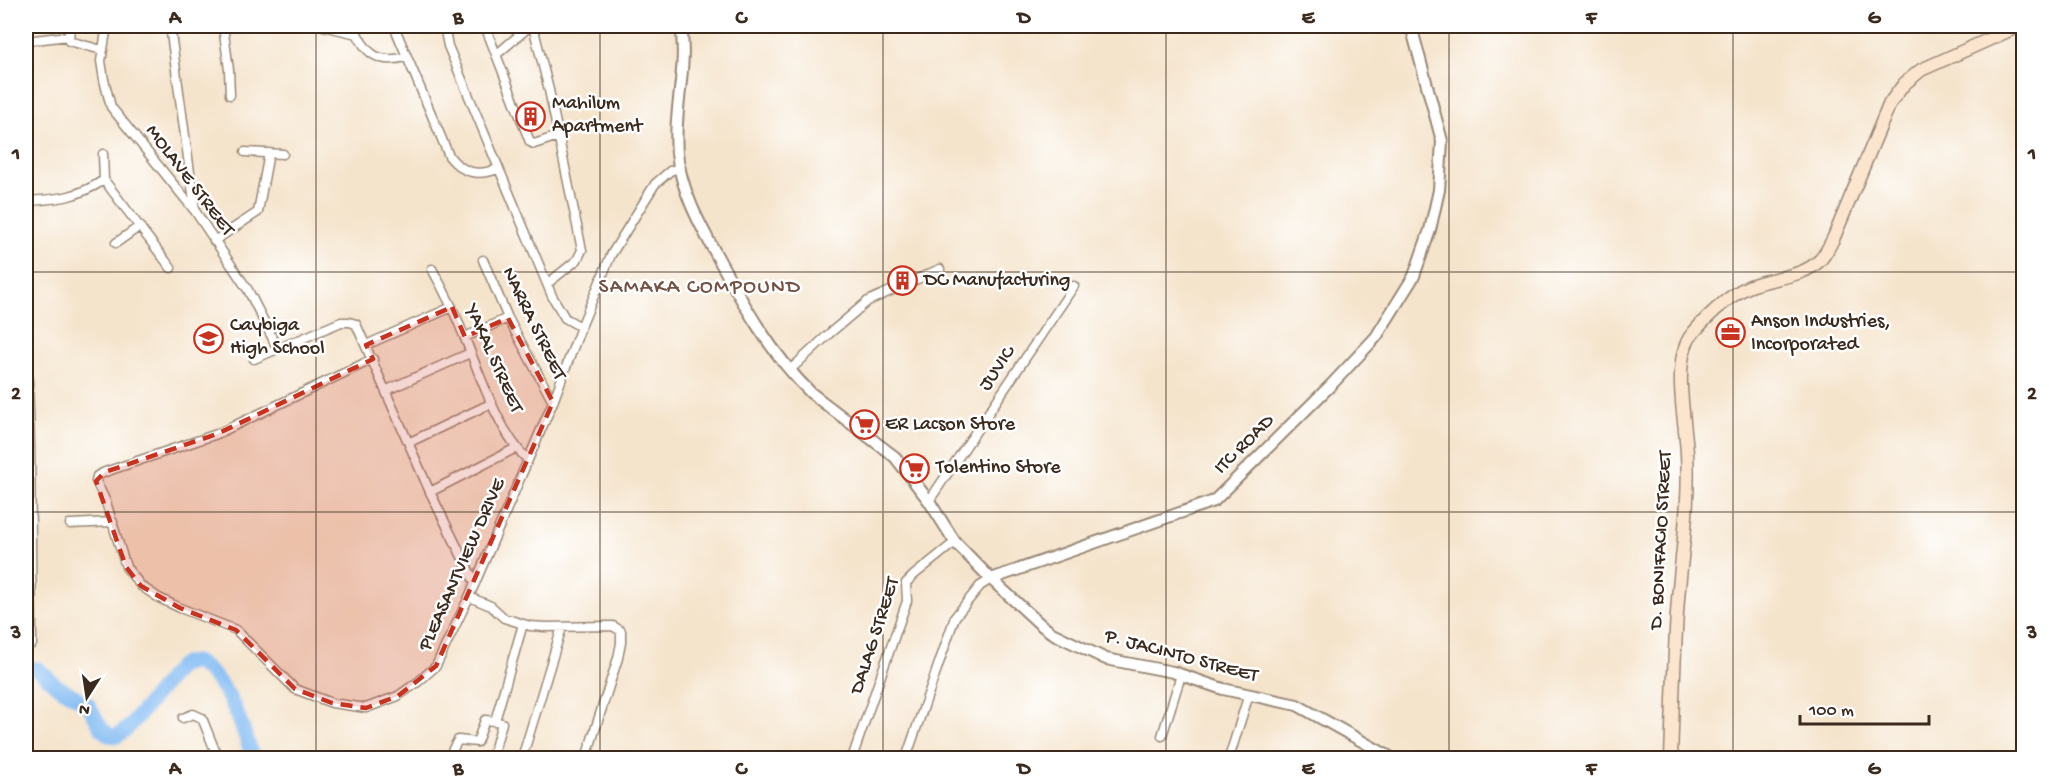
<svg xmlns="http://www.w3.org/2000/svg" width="2049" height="784" font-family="'Gochi Hand',sans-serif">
	<rect width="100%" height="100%" fill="#fff"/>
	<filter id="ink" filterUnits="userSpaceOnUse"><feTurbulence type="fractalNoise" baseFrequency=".0167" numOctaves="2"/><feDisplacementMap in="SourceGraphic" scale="12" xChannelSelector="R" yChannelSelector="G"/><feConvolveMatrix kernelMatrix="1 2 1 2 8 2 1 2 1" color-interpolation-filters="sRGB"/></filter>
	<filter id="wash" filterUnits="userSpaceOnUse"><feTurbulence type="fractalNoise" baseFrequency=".008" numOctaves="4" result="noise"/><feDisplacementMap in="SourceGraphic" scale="24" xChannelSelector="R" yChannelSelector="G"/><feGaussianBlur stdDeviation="1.35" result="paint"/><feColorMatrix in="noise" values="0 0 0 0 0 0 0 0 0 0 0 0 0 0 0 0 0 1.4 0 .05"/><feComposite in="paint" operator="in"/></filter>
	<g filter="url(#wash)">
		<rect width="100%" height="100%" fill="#f5e4cc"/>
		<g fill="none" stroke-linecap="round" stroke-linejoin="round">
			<!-- river -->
			<path stroke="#82bbf3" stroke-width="15" d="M 26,668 L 38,669 L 57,686 L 88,704 L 101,728 L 109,735 L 117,736 L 128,728 L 179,667 L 187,663 L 196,662 C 230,683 241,723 253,758"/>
		</g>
	</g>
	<g filter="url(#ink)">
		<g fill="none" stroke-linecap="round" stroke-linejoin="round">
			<defs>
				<path id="minor" d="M 70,26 L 69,41 L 102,50
					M 107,26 L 101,61 L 104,80 L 111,107 L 195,211 L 248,290 L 278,349
					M 170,26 L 195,209
					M 223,26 L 229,70 L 230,95
					M 323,26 L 357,34
					M 354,26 C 364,52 377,65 406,57
					M 394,26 L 449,156 C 463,174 478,176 498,169
					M 444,26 L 448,46 L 552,296 L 565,318 L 581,327
					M 485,26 L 530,142 L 534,144 L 558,136
					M 533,26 L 549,90 L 582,250 L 577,260 L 547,284
					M 1986,26 L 1999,35
					M 26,41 L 68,36
					M 496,55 L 530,26
					M 245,152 L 283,154
					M 103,154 L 104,180 L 171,268
					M 26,201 C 59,199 76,198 104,180
					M 214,241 L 258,212 L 269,153
					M 116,243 L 140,226
					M 483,260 L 508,318 L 553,402
					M 432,269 C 444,290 455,313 464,336 C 480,374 497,430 527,459
					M 26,314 L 30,444 L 32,644
					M 465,337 L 508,318
					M 366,345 L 452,307
					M 254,359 L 341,322 L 349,322 L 356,324 L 430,492 L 475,583
					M 373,359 L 217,434 L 105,472 L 97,476 L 96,481 L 106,502 L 126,567 L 141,586 L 159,598 L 180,608 L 236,630 L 295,689 L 332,703 L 366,708 L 398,696 L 418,682 L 436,666 L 469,597 L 553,402 L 581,327 L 611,255 L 655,184 L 670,171 L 679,168
					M 790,370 L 830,333 L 868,301 L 940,269
					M 387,390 L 470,353
					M 410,442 L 492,403
					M 430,492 L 516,448
					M 929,501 L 1074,286
					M 70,524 L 113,522
					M 469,597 L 491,606 L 504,618 L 530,626 L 545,627 L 613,626 L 621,631 L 621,643 L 618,658 L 586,758
					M 183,718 L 193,714 L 202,718 L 218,758
					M 1162,736 L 1181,675
					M 26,757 L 37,758
					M 448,758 L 458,740 L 477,742 L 485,720 L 495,721
					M 492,758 L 502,723 L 495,721 L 523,624
					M 522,758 L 562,627
					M 852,758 L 907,601 L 906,583 L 914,575 L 955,542
					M 906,758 L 955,617 L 980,586 L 991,579
					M 1229,758 L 1249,694"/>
				<path id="tertiary" d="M 681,26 C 688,68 673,110 677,153 C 681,190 699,223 716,254 C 743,304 771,354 811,393 L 895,457 L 929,501 L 955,542 L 991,579 L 1041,625 L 1052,633 L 1106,659 L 1173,672 L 1223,689 L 1297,705 L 1392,758
					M 991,579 L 1214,501 L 1332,384 L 1376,337 L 1414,276 L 1430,230 L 1439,190 L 1442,141 L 1411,26"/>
				<path id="secondary" d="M 1671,758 C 1673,705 1674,652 1678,599 C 1682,551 1690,502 1687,454 C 1686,422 1672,365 1690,337 C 1703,320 1729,295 1748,287 C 1771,277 1803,278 1820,260 C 1826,254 1830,245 1834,237 L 1890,103 L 1904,84 L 1921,70 L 2019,26"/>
			</defs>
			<!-- minor casing -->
			<use href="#minor" stroke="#988775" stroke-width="11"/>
			<!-- tertiary casing -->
			<use href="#tertiary" stroke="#988775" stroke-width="14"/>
			<!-- secondary casing -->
			<use href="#secondary" stroke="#988775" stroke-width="15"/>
			<!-- minor -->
			<use href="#minor" stroke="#fff" stroke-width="8"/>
			<!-- tertiary -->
			<use href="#tertiary" stroke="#fff" stroke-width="10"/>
			<!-- secondary -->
			<use href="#secondary" stroke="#fce5cf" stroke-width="12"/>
		</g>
	</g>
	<!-- marked area -->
	<path fill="#c8321e" fill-opacity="0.2" stroke="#c8321e" stroke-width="4.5" stroke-dasharray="12 8" stroke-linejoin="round" d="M 452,307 L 465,337 L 508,318 L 553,402 L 436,666 L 398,696 L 366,708 L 332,703 L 295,689 L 236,630 L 180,608 L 141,586 L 126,567 L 96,481 L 105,472 L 217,434 L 373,359 L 366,345 Z"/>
	<!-- grid -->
	<path fill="none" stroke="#3b2a1e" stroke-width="1.5" stroke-opacity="0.55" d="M 316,26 L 316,758M 600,26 L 600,758M 883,26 L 883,758M 1166,26 L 1166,758M 1449,26 L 1449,758M 1733,26 L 1733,758M 26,272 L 2024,272M 26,512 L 2024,512"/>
	<!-- icons -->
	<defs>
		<symbol id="building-ring" viewBox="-11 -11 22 22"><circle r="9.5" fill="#fff" stroke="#c8321e" stroke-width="1.5"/><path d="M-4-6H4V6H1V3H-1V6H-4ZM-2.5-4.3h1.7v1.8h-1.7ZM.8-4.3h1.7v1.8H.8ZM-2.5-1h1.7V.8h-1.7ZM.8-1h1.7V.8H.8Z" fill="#c8321e"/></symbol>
		<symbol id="office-ring" viewBox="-11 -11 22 22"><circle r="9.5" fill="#fff" stroke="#c8321e" stroke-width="1.5"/><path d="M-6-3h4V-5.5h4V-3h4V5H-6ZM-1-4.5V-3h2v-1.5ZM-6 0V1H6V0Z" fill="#c8321e"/></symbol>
		<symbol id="school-ring" viewBox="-11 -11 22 22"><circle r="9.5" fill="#fff" stroke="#c8321e" stroke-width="1.5"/><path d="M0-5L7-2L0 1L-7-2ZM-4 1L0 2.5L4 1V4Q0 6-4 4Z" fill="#c8321e"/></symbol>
		<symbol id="supermarket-ring" viewBox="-11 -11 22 22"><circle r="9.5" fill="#fff" stroke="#c8321e" stroke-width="1.5"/><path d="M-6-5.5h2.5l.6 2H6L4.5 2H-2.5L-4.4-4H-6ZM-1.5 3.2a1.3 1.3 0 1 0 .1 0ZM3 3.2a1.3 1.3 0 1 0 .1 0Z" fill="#c8321e"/></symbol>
	</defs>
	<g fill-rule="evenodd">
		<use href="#building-ring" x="514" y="100" width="33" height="33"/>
		<use href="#building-ring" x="886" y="264" width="33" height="33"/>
		<use href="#office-ring" x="1714" y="316" width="33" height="33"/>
		<use href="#school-ring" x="192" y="322" width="33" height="33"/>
		<use href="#supermarket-ring" x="848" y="408" width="33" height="33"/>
		<use href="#supermarket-ring" x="898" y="452" width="33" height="33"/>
	</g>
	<g text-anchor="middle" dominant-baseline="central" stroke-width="5" stroke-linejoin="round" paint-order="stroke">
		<!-- poi labels -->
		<g font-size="20" fill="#3b2a1e" stroke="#fff" text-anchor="start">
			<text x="552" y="104">Mahilum<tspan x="552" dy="23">Apartment</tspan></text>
			<text x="924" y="281">DC Manufacturing</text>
			<text x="1751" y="322">Anson Industries,<tspan x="1751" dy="23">Incorporated</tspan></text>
			<text x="230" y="326">Caybiga<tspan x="230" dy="23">High School</tspan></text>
			<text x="885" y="425">ER Lacson Store</text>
			<text x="936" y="468">Tolentino Store</text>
		</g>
		<!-- street labels -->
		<g font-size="20" fill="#3b2a1e" stroke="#fff">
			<text transform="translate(189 181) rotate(53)">MOLAVE STREET</text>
			<text transform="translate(533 324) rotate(64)">NARRA STREET</text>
			<text transform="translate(493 359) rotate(66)">YAKAL STREET</text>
			<text transform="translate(998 369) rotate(-56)">JUVIC</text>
			<text transform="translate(1245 445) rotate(-45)">ITC ROAD</text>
			<text transform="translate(1662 540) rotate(-87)">D. BONIFACIO STREET</text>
			<text transform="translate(463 565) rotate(-66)">PLEASANTVIEW DRIVE</text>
			<text transform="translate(876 636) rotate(-72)">DALAG STREET</text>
			<text transform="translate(1181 657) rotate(15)">P. JACINTO STREET</text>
		</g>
		<!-- neighbourhood labels -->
		<g font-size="21" letter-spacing="1.5" fill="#735144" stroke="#fff">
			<text x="700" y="288">SAMAKA COMPOUND</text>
		</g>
	</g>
	<!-- margin -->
	<rect width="2049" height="784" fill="none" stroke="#fff" stroke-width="66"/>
	<!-- north arrow -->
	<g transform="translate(87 697) rotate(192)" stroke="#ffffff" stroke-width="4.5" paint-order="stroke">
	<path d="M0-4.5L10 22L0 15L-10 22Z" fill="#3b2a1e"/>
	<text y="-9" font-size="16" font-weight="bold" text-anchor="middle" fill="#3b2a1e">N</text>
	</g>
	<!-- scale -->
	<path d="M1800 715v9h129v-9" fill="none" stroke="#3b2a1e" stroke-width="3"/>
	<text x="1809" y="715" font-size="18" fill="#3b2a1e" stroke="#ffffff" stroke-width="4.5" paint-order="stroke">100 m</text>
	<rect x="33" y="33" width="1983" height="718" fill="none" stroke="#3b2a1e" stroke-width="2"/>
	<g font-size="20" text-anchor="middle" font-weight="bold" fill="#3b2a1e">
		<text x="175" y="23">A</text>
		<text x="458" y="23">B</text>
		<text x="741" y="23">C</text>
		<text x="1024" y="23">D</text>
		<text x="1308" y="23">E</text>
		<text x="1591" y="23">F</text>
		<text x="1874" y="23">G</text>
		<text x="16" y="159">1</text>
		<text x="2032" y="159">1</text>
		<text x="16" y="399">2</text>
		<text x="2032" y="399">2</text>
		<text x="16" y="638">3</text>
		<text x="2032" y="638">3</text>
		<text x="175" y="774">A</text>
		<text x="458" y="774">B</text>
		<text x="741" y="774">C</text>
		<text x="1024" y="774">D</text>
		<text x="1308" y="774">E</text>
		<text x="1591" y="774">F</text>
		<text x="1874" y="774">G</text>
	</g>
</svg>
